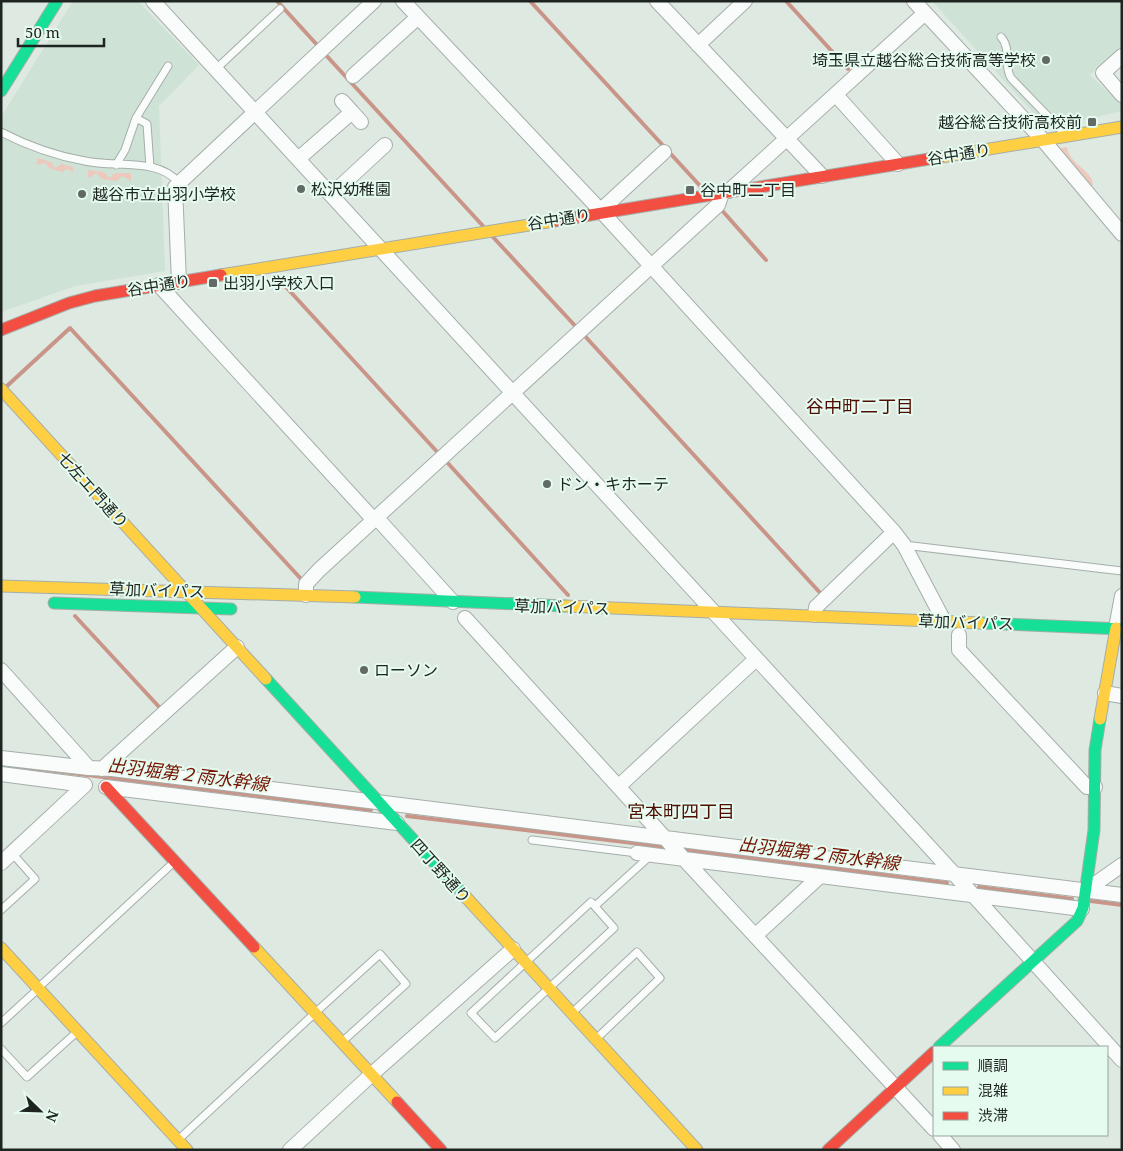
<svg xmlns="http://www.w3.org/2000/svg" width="1123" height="1151" font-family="'Noto Serif','Noto Sans JP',serif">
	<rect width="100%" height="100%" fill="#dee9e2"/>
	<!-- built -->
	<path fill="#cee2d6" d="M 73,1 L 138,1 L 199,65 L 159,106 L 165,271 L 75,286 L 1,312 L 1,117 Z
		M 932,1 L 1122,1 L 1122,46 L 1090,75 L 1122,105 L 1122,111 L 1047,128 Z"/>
	<!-- green -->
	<path fill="#edc9bd" d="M 1067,147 C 1069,165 1092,169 1093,185 L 1089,188 L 1057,149 Z
		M 38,158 L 51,162 L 55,168 L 61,164 L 73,167 L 73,172 L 67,169 L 62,172 L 49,168 L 45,163 L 36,165 Z
		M 88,170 L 104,172 L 109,178 L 115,173 L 131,173 L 131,181 L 122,176 L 117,181 L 102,179 L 96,173 L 90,178 L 88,177 Z"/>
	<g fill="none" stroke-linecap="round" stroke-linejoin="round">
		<!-- stream -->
		<path stroke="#c99588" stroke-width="4" d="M 277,1 L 319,47
			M 530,1 L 703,189
			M 786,1 L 848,69
			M 324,53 L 483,226
			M 719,207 L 766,260
			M 493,237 L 578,329
			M 276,276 L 440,455
			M 583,334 L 823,596
			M 7,386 L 70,328 L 302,580
			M 445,460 L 568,595
			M 75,616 L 161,709
			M 6,765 L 371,810
			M 407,816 L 666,847
			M 687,850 L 947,883
			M 979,887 L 1072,899
			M 1091,901 L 1122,905"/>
		<defs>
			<path id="lane" d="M 1001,37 C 1012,49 1003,65 1011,78 L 1065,134
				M 216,69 L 280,9
				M 136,118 L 168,66
				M 1,132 C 26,145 57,156 85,161 C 115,168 158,157 179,183
				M 116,165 L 125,150 L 136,118 L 147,124 L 150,167
				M 904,545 L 1122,571
				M 532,840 L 637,853
				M 591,902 L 614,928 L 495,1038 L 471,1013 Z
				M 595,906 L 650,856
				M 1,910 L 35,879 L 12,853
				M 38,988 L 173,863
				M 316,1012 L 380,954 L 406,984 L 343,1041
				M 573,1012 L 637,952 L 660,978 L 596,1039
				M 1,1023 L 38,989
				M 1,1049 L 27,1077 L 78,1031
				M 179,1139 L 314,1014"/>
			<path id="street" d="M 153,1 L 956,876 L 1122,1060
				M 403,1 L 602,212 L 894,532 L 904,545 L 944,621
				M 657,1 L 822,176
				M 914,1 L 1043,140 L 1122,234
				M 698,45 L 745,1
				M 1122,56 L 1103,73 L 1122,95
				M 353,76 L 418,17
				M 836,95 L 898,164
				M 352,112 L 361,122
				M 298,159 L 352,112 L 342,101
				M 729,191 L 925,13
				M 331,195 L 385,145
				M 600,211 L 664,152
				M 179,282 L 175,187 L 374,1
				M 159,285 L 374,520
				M 376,517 L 453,602
				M 306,595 L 306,584 L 319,570 L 718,205 L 722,193
				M 815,615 L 816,607 L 894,532
				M 465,618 L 684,859 L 934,1129
				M 1116,628 L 1122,596
				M 959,635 L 959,650 L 1087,787 L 1095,787
				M 1,670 L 89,768 L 112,769 L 1122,895
				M 1105,693 L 1122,696
				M 1,758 L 89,768
				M 102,769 L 237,647
				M 1,774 L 85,785 L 1,863
				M 619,786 L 756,659
				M 106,787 L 397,823
				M 637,853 L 1082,909
				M 1085,891 L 1122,865
				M 756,935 L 819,877
				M 940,1135 L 953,1150
				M 290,1150 L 372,1074 L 513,949"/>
			<path id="fast" d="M 1,91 L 57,1
				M 355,597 L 565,606
				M 54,603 L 231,609
				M 981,623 L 1122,629
				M 266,679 L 463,894
				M 939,1047 L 1077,921 L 1083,908 L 1094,830 L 1095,750 L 1100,719"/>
			<path id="slow" d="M 941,157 L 1122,127
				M 221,275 L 554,221
				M 1,389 L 266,679
				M 1,586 L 355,597
				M 565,606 L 981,623
				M 1100,719 L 1116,628
				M 463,894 L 697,1150
				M 254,947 L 397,1102
				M 1,948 L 187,1150"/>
			<path id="jam" d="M 554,221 L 941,157
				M 1,330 L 69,303 L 95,296 L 221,275
				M 106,787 L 254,947
				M 397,1102 L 441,1150
				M 828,1150 L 934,1052"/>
		</defs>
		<!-- lane casing -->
		<use href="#lane" stroke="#a5aea9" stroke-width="9"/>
		<!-- street casing -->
		<use href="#street" stroke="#a5aea9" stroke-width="16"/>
		<!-- fast casing -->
		<use href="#fast" stroke="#a5aea9" stroke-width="13"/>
		<!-- slow casing -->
		<use href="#slow" stroke="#a5aea9" stroke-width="13"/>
		<!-- jam casing -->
		<use href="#jam" stroke="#a5aea9" stroke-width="13"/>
		<!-- lane -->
		<use href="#lane" stroke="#fafcfb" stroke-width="7"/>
		<!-- street -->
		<use href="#street" stroke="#fafcfb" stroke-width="14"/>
		<!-- fast -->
		<use href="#fast" stroke="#16e098" stroke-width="11"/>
		<!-- slow -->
		<use href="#slow" stroke="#ffcf43" stroke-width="11"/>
		<!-- jam -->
		<use href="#jam" stroke="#f24e42" stroke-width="11"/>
	</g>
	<!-- markers -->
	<g fill="#616a65" stroke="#e6fbef" stroke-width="2">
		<circle cx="1046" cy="60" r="5"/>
		<rect x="1087" y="117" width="10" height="10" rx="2.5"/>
		<circle cx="301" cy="189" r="5"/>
		<rect x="685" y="185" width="10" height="10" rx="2.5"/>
		<circle cx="82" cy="194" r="5"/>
		<rect x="208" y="278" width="10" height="10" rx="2.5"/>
		<circle cx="547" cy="484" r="5"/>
		<circle cx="364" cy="670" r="5"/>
	</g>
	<g text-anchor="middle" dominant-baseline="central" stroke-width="4" stroke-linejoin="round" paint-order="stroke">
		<!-- poi labels -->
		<g font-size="16" fill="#1e2521" stroke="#e6fbef" text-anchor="start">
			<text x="1036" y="60" text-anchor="end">埼玉県立越谷総合技術高等学校</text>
			<text x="1082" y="122" text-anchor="end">越谷総合技術高校前</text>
			<text x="311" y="189">松沢幼稚園</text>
			<text x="700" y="190">谷中町二丁目</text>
			<text x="92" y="194">越谷市立出羽小学校</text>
			<text x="223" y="283">出羽小学校入口</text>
			<text x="557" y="484">ドン・キホーテ</text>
			<text x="374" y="670">ローソン</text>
		</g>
		<!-- street labels -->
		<g font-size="16" fill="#1e2521" stroke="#e6fbef">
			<text transform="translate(959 154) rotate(-9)">谷中通り</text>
			<text transform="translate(559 219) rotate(-9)">谷中通り</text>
			<text transform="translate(159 285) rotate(-9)">谷中通り</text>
			<text transform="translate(93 490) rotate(48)">七左エ門通り</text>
			<text transform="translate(157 590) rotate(2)">草加バイパス</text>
			<text transform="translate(562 607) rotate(2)">草加バイパス</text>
			<text transform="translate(966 622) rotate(2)">草加バイパス</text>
			<text transform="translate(441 871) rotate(48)">四丁野通り</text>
		</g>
		<!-- neighbourhood labels -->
		<g font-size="18" fill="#500d03" stroke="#e6fbef">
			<text x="860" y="406">谷中町二丁目</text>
			<text x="681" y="811">宮本町四丁目</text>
		</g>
		<!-- water labels -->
		<g font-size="18" font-style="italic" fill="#761605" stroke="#e6fbef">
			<text transform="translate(188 774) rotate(7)">出羽堀第２雨水幹線</text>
			<text transform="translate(819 853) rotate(7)">出羽堀第２雨水幹線</text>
		</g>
	</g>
	<!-- border -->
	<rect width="1123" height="1151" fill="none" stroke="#1e2521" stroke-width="5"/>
	<!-- legend -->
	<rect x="933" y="1046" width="175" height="90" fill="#e6fbef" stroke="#96a59d"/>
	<rect x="943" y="1062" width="25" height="8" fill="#16e098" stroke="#96a59d"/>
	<text x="978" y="1071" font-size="15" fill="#1e2521">順調</text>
	<rect x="943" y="1087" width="25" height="8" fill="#ffcf43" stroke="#96a59d"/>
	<text x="978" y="1096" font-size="15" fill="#1e2521">混雑</text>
	<rect x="943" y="1112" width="25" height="8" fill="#f24e42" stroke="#96a59d"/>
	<text x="978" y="1121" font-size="15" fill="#1e2521">渋滞</text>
	<!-- north arrow -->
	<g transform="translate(40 1111) rotate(113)" stroke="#e6fbef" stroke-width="4" paint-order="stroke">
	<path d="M0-4L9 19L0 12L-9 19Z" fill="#1e2521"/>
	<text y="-8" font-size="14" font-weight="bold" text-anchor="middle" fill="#1e2521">N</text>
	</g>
	<!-- scale -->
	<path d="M18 38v8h86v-8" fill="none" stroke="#1e2521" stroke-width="2.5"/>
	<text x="25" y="38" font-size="15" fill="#1e2521" stroke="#e6fbef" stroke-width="4" paint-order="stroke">50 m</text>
</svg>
